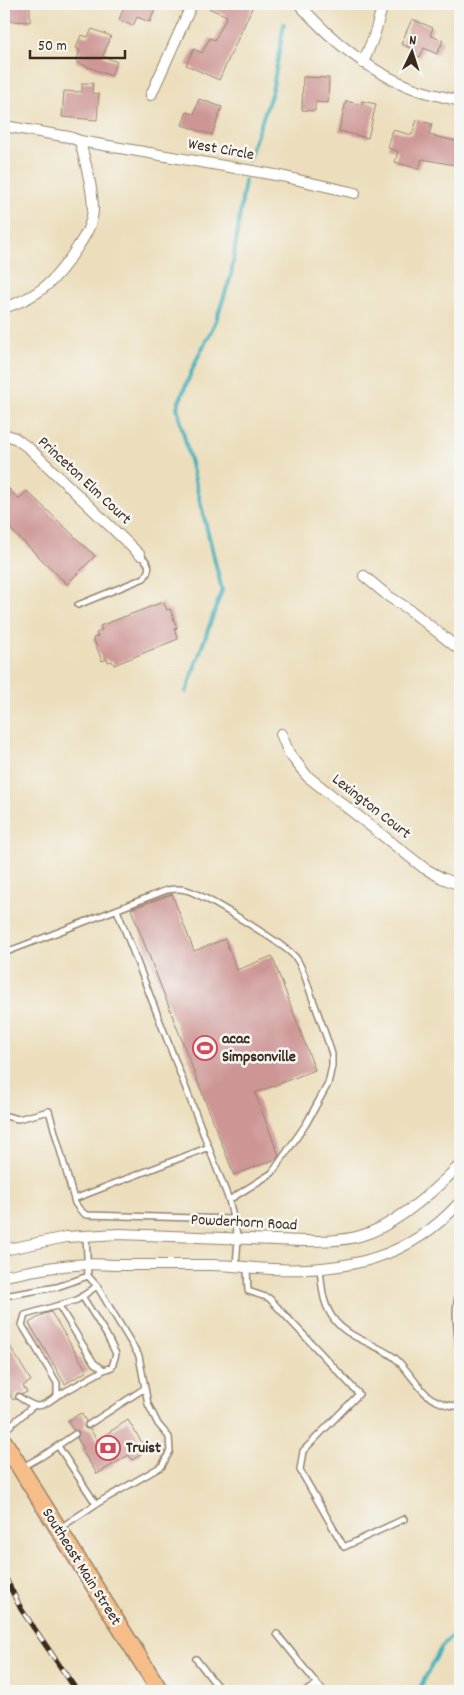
<svg xmlns="http://www.w3.org/2000/svg" width="464" height="1695" font-family="Dekko,sans-serif">
	<rect width="100%" height="100%" fill="#f6f6f2"/>
	<filter id="ink" filterUnits="userSpaceOnUse"><feTurbulence type="fractalNoise" baseFrequency=".02" numOctaves="2"/><feDisplacementMap in="SourceGraphic" scale="10" xChannelSelector="R" yChannelSelector="G"/><feConvolveMatrix kernelMatrix="1 2 1 2 8 2 1 2 1" color-interpolation-filters="sRGB"/></filter>
	<filter id="wash" filterUnits="userSpaceOnUse"><feTurbulence type="fractalNoise" baseFrequency=".0096" numOctaves="4" result="noise"/><feDisplacementMap in="SourceGraphic" scale="20" xChannelSelector="R" yChannelSelector="G"/><feGaussianBlur stdDeviation="1.12" result="paint"/><feColorMatrix in="noise" values="0 0 0 0 0 0 0 0 0 0 0 0 0 0 0 0 0 1.4 0 .05"/><feComposite in="paint" operator="in"/></filter>
	<g filter="url(#wash)">
		<rect width="100%" height="100%" fill="#ecdebc"/>
		<g fill="none" stroke-linecap="round" stroke-linejoin="round">
			<!-- stream -->
			<path stroke="#3fafb8" stroke-width="4" d="M 248,160 L 272,92 L 284,24
				M 186,692 L 222,590 L 177,407 L 195,363 L 215,323 L 231,276 L 245,180
				M 418,1691 L 441,1648 L 460,1627"/>
		</g>
		<g id="blocks">
			<!-- building -->
			<path fill="#cd9695" d="M 10,4 L 30,4 L 30,22 L 9,21 Z
				M 125,4 L 157,4 L 150,22 L 137,17 L 133,26 L 119,20 Z
				M 199,4 L 248,4 L 253,6 L 219,80 L 186,65 L 194,49 L 202,53 L 210,38 L 215,40 L 227,16 Z
				M 412,19 L 433,28 L 430,35 L 443,41 L 437,54 L 424,48 L 420,57 L 410,53 L 412,49 L 401,44 Z
				M 92,29 L 111,36 L 103,56 L 117,62 L 111,76 L 76,62 L 80,50 L 76,48 L 81,35 L 88,37 Z
				M 303,77 L 329,78 L 328,103 L 315,102 L 315,111 L 302,110 Z
				M 82,83 L 93,83 L 92,93 L 99,94 L 97,120 L 62,117 L 64,91 L 82,92 Z
				M 199,99 L 222,107 L 212,135 L 182,125 L 187,112 L 194,114 Z
				M 346,101 L 362,105 L 362,101 L 376,104 L 368,138 L 339,131 Z
				M 417,120 L 432,124 L 429,135 L 460,142 L 460,166 L 422,159 L 419,169 L 395,162 L 398,151 L 388,148 L 393,130 L 412,135 Z
				M 4,484 L 19,499 L 27,491 L 95,556 L 67,584 L 4,523 Z
				M 163,602 L 167,610 L 170,609 L 177,628 L 174,629 L 178,639 L 114,665 L 112,661 L 108,662 L 107,659 L 102,661 L 93,638 L 98,636 L 96,633 L 102,630 L 100,626 Z
				M 172,894 L 194,951 L 225,939 L 237,970 L 272,956 L 315,1070 L 255,1093 L 279,1156 L 276,1159 L 234,1175 L 131,909 Z
				M 51,1312 L 87,1371 L 65,1384 L 29,1323 L 44,1314 Z
				M 4,1336 L 31,1381 L 23,1386 L 27,1392 L 23,1394 L 17,1393 L 15,1399 L 13,1400 L 4,1385 Z
				M 81,1413 L 86,1421 L 84,1427 L 86,1429 L 90,1429 L 97,1440 L 128,1420 L 144,1446 L 139,1449 L 142,1454 L 132,1460 L 129,1455 L 97,1474 L 81,1449 L 83,1448 L 77,1438 L 79,1432 L 76,1430 L 73,1430 L 67,1421 Z"/>
		</g>
	</g>
	<g filter="url(#ink)">
		<use href="#blocks" fill-opacity="0" stroke="#94846d" stroke-width="1"/>
		<g fill="none" stroke-linecap="round" stroke-linejoin="round">
			<defs>
				<path id="service" d="M 78,605 L 144,578 C 152,567 149,563 140,555
					M 117,910 L 229,1200
					M 4,953 L 167,890 C 173,889 179,888 186,890 C 203,894 286,945 296,958 C 304,969 307,984 312,997 C 319,1016 326,1035 332,1054 L 332,1066 L 328,1084 L 306,1124 L 272,1173 L 229,1200 L 238,1239 L 236,1266
					M 6,1116 L 18,1119 L 49,1111 L 75,1203 L 80,1210 L 86,1215 L 232,1219
					M 74,1199 L 209,1147
					M 247,1268 L 248,1291 L 269,1298 L 359,1394 L 303,1451 L 300,1470 L 344,1547 L 404,1519
					M 320,1268 C 322,1288 322,1305 336,1322 C 352,1340 377,1344 395,1358 C 408,1369 417,1388 431,1398 C 440,1403 450,1407 460,1406
					M 460,1291 C 452,1309 459,1339 460,1360
					M 4,1296 L 57,1287 L 88,1276
					M 59,1306 L 94,1363 L 104,1370 L 112,1367 L 116,1354 L 106,1334 L 82,1296
					M 57,1396 L 104,1370
					M 19,1397 C 37,1409 39,1409 57,1396 L 57,1383 L 22,1325 L 25,1315 L 77,1300 L 97,1286
					M 88,1425 L 145,1388
					M 4,1431 L 33,1406
					M 58,1446 L 96,1504
					M 23,1467 L 44,1455 L 75,1434
					M 60,1528 L 96,1504 L 162,1466 L 170,1451 L 169,1437 L 158,1424 L 148,1404 L 139,1356 L 97,1286 L 88,1276 L 86,1236
					M 277,1634 L 317,1684
					M 196,1659 L 221,1691
					M 306,1691 L 317,1684 L 323,1691"/>
				<path id="minor" d="M 299,4 C 329,38 363,67 405,85 C 423,93 442,96 460,101
					M 363,63 L 374,36 L 383,4
					M 151,95 L 192,4
					M 4,126 L 69,137 L 80,141 C 85,163 93,187 93,210 C 92,225 85,236 77,248 C 55,281 42,295 4,308
					M 80,141 L 281,176 L 355,193
					M 4,434 L 15,438 L 30,449 L 140,555
					M 364,576 L 388,596 L 410,610 L 460,650
					M 281,734 L 289,753 L 307,776 L 424,868 L 442,878 L 460,885
					M 4,1250 L 66,1237 L 119,1234 L 303,1241 C 322,1241 342,1241 360,1236 C 396,1226 434,1191 460,1165
					M 4,1276 C 27,1272 51,1266 75,1265 C 90,1263 105,1265 120,1265 C 150,1265 181,1265 211,1265 C 231,1265 251,1268 271,1269 C 346,1272 409,1259 460,1202"/>
				<path id="primary" d="M 4,1442 L 160,1691"/>
			</defs>
			<!-- service casing -->
			<use href="#service" stroke="#94846d" stroke-width="8"/>
			<!-- minor casing -->
			<use href="#minor" stroke="#94846d" stroke-width="12"/>
			<!-- primary casing -->
			<use href="#primary" stroke="#94846d" stroke-width="19"/>
			<!-- service -->
			<use href="#service" stroke="#fff" stroke-width="5"/>
			<!-- minor -->
			<use href="#minor" stroke="#fff" stroke-width="10"/>
			<!-- primary -->
			<use href="#primary" stroke="#f7bd88" stroke-width="16"/>
			<defs>
				<path id="rail" d="M 4,1575 L 21,1609 L 77,1691"/>
			</defs>
			<!-- rail casing -->
			<use href="#rail" stroke="#3b2a1e" stroke-width="5.5"/>
			<!-- rail -->
			<use href="#rail" stroke="#f6f6f2" stroke-width="4" stroke-dasharray="11" stroke-linecap="butt"/>
		</g>
	</g>
	<!-- icons -->
	<defs>
		<symbol id="stadium-ring" viewBox="-11 -11 22 22"><circle r="9.5" fill="#f6f6f2" stroke="#d1495b" stroke-width="1.5"/><path d="M0-5a6.5 5 0 1 0 0 10a6.5 5 0 1 0 0-10ZM-3.5-1.8h7v3.6h-7Z" fill="#d1495b"/></symbol>
		<symbol id="bank-ring" viewBox="-11 -11 22 22"><circle r="9.5" fill="#f6f6f2" stroke="#d1495b" stroke-width="1.5"/><path d="M-6-4H6V4H-6ZM0-2.3a2.3 2.3 0 1 0 0 4.6a2.3 2.3 0 1 0 0-4.6Z" fill="#d1495b"/></symbol>
	</defs>
	<g fill-rule="evenodd">
		<use href="#stadium-ring" x="191" y="1034" width="28" height="28"/>
		<use href="#bank-ring" x="94" y="1434" width="28" height="28"/>
	</g>
	<g text-anchor="middle" dominant-baseline="central" stroke-width="5" stroke-linejoin="round" paint-order="stroke">
		<!-- street labels -->
		<g font-size="16" fill="#3b2a1e" stroke="#f6f6f2">
			<text transform="translate(221 150) rotate(10)">West Circle</text>
			<text transform="translate(84 481) rotate(43)">Princeton Elm Court</text>
			<text transform="translate(371 807) rotate(38)">Lexington Court</text>
			<text transform="translate(244 1223) rotate(3)">Powderhorn Road</text>
			<text transform="translate(81 1567) rotate(58)">Southeast Main Street</text>
		</g>
		<!-- poi labels -->
		<g font-size="16" font-weight="bold" fill="#3b2a1e" stroke="#f6f6f2" text-anchor="start">
			<text x="222" y="1039">acac<tspan x="222" dy="18">Simpsonville</tspan></text>
			<text x="126" y="1448">Truist</text>
		</g>
	</g>
	<!-- margin -->
	<rect width="464" height="1695" fill="none" stroke="#f6f6f2" stroke-width="20"/>
	<!-- north arrow -->
	<g transform="translate(412 52) rotate(4)" stroke="#f6f6f2" stroke-width="4" paint-order="stroke">
	<path d="M0-4L9 19L0 12L-9 19Z" fill="#3b2a1e"/>
	<text y="-8" font-size="14" font-weight="bold" text-anchor="middle" fill="#3b2a1e">N</text>
	</g>
	<!-- scale -->
	<path d="M30 50v8h95v-8" fill="none" stroke="#3b2a1e" stroke-width="2.5"/>
	<text x="38" y="50" font-size="15" fill="#3b2a1e" stroke="#f6f6f2" stroke-width="4" paint-order="stroke">50 m</text>
</svg>
